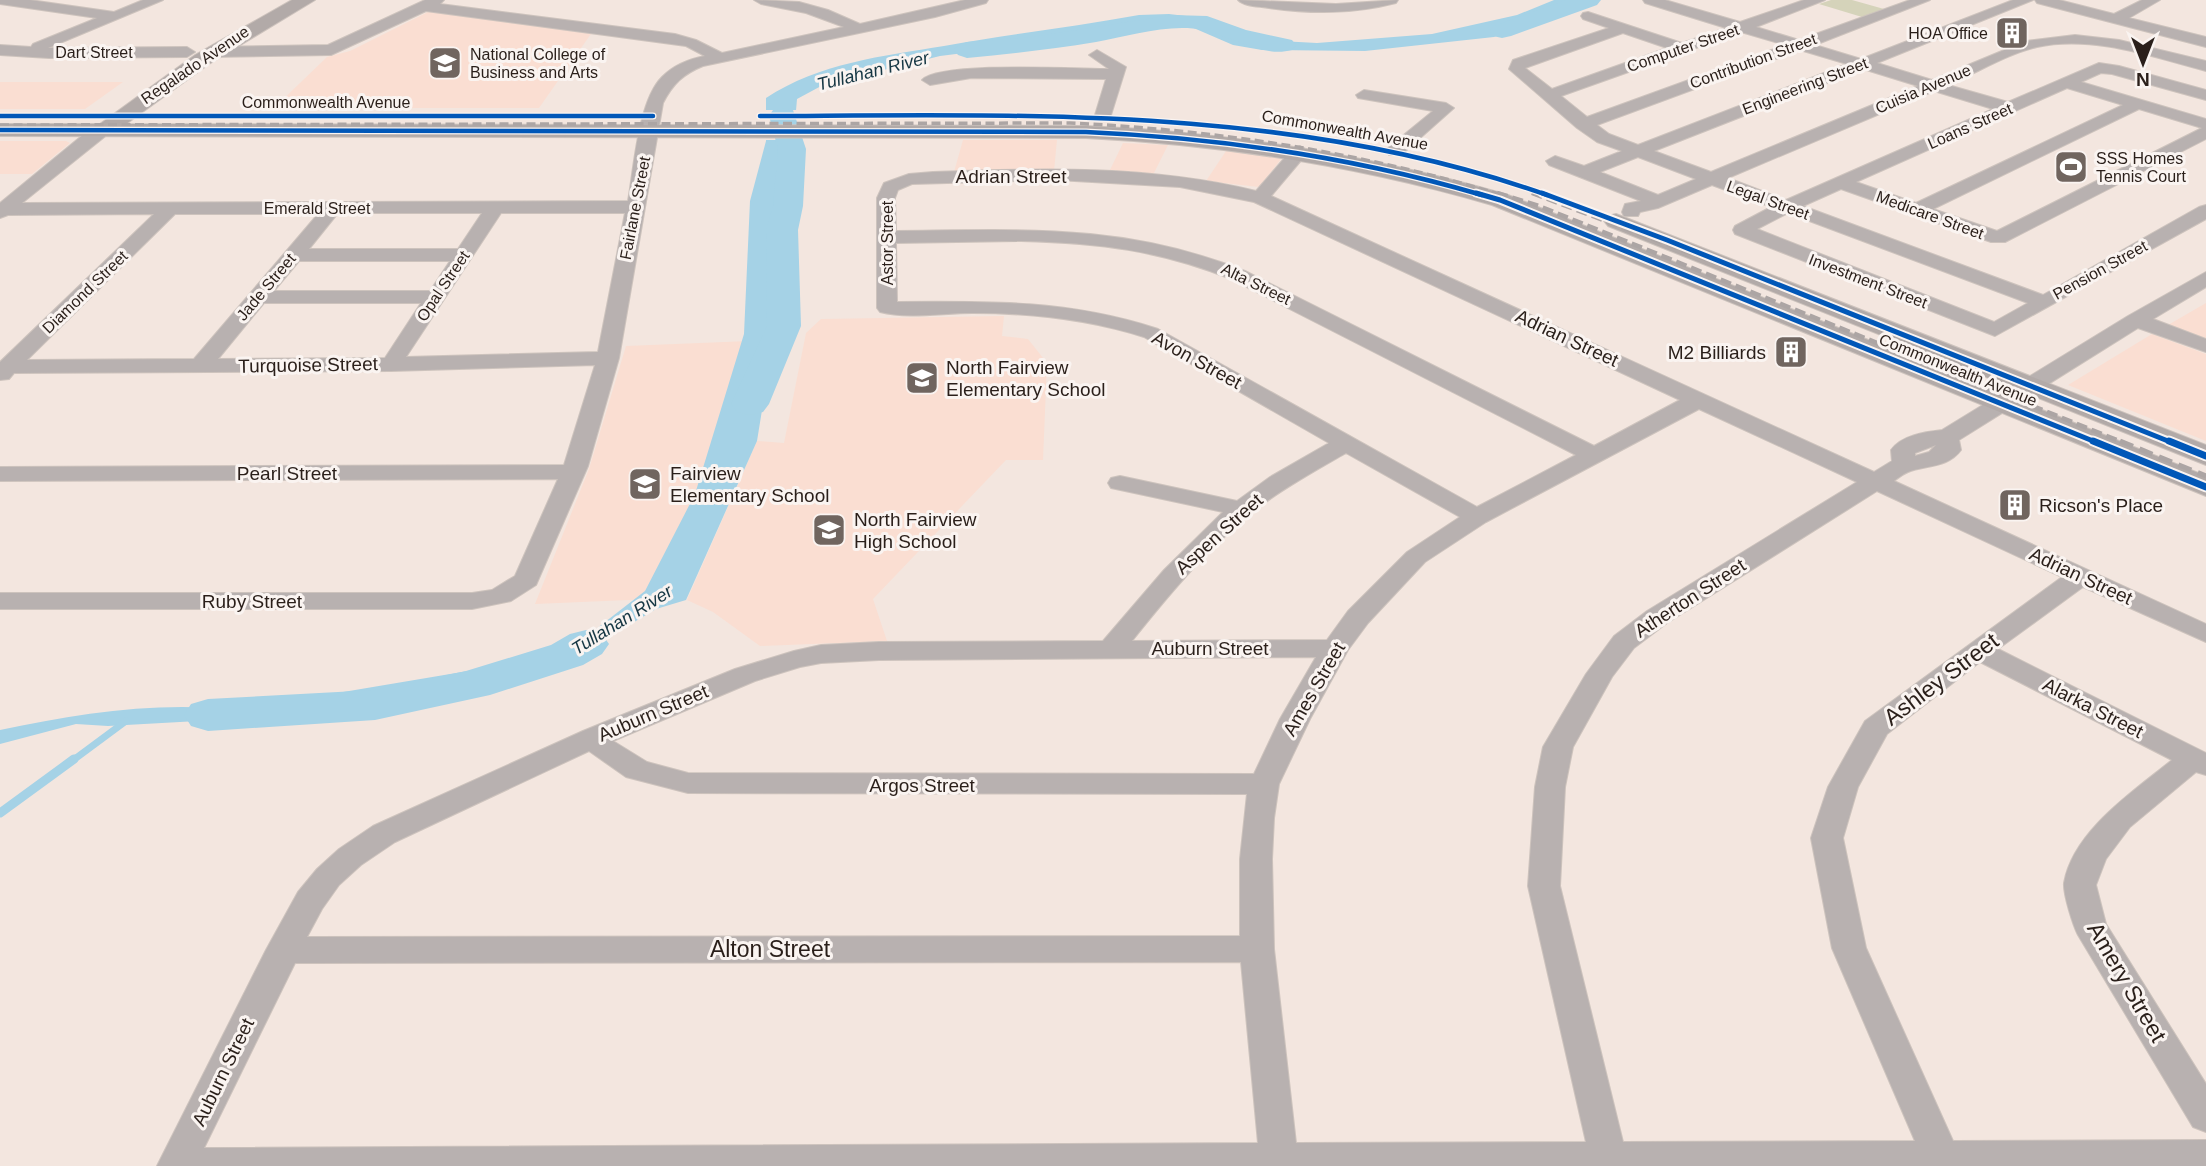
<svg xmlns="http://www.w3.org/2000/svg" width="2206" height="1166" font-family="Arial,sans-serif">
	<rect width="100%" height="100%" fill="#f3e6df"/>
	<!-- built -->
	<path fill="#faded2" d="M 432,10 L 593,31 L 539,108 L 274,108 L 327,57 L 350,51 Z
		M 0,82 L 123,82 L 85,109 L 0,109 Z
		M 963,140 L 1057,140 L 1054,171 L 954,172 Z
		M 0,141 L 66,141 L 70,143 L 32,174 L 0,174 Z
		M 1123,143 L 1168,145 L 1153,175 L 1109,172 Z
		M 1226,151 L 1282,158 L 1259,187 L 1206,181 Z
		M 2206,303 L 2206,339 L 2168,325 Z
		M 1004,316 L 1002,336 L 1028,339 L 1047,363 L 1043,460 L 1006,460 L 873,599 L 887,641 L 760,646 L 713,612 L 687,600 L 757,441 L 784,443 L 806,333 L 821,319 Z
		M 2152,334 L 2206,354 L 2206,441 L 2068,385 Z
		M 749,341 L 718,448 L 652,599 L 535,604 L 589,469 L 626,346 Z"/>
	<!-- green -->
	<path fill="#d5d3ba" d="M 1831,0 L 1852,0 L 1884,9 L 1862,17 L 1819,4 Z"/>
	<!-- water -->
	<path fill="#a5d2e6" d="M 1554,0 L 1586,0 L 1494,37 L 1365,51 L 1262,50 L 1233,45 L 1189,26 L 1161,24 L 1035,44 L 940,56 L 823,85 L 797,99 L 780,297 L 776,308 L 781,326 L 769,367 L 757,441 L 686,600 L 656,609 L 574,658 L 198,721 L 108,726 L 76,724 L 0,744 L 0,730 C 76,714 157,701 236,710 L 468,671 L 569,650 L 645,591 L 695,494 L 744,334 L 750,201 L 766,141 L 766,98 C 819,63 883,56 944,46 C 1009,34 1074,27 1139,15 L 1169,14 L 1194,17 L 1227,30 L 1280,41 L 1317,43 L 1432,34 L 1517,15 Z"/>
	<!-- pier -->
	<path fill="#f3e6df" d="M 763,110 L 800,110 L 799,140 L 762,140 Z"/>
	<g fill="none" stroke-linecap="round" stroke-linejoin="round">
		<!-- stream-far1 -->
		<path stroke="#a5d2e6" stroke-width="7" d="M 72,761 L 126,721"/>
		<!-- stream -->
		<path stroke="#a5d2e6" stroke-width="9" d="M 0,813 L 74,759"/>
		<!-- river -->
		<path fill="#a5d2e6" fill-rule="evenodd" d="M 1566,0 L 1601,0 L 1597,5 L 1511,36 L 1502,38 L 1493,36 L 1490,31 L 1493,26 Z
			M 1172,15 L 1207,16 L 1246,30 L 1292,40 L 1296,45 L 1292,50 C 1262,58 1232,36 1203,30 C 1170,23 1129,36 1096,42 C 1053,49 1011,54 967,58 L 958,55 L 954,50 L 958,45 L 967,42 L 1032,37 Z
			M 783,108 L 793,110 L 806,149 L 803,206 L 798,230 L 801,326 L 769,404 L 763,412 L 750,415 L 737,412 L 731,404 L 767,326 L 766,230 L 773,206 L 778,149 L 769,116 L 773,110 Z
			M 586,630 L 602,634 L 609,644 L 602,654 L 583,665 L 490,695 L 375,720 L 208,731 L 191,726 L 184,715 L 191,704 L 208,699 L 375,690 L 466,671 L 551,645 L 570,634 Z"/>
		<defs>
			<path id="minor" d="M 0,0 L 30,0 L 114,12 L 143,0 L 163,0 L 48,48 L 187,47 L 195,52 L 187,57 L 49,58 L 0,55 L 0,45 L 31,47 L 33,44 L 97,18 L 0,4 Z
				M 425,0 L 444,0 L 440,4 L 675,34 L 696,40 L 722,53 L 844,27 L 806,13 L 761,4 L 754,0 L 799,2 L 828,10 L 860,24 L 965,0 L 988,0 L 986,3 L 935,17 L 703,66 C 683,74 673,84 663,103 L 619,358 L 588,466 L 536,585 L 511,601 L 472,609 L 0,609 L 0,593 L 472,593 L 492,590 L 515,576 L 558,479 L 0,481 L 0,467 L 564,465 L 595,365 L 391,371 L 14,373 L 9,379 L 0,380 L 0,362 L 154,214 L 8,215 L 0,218 L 0,203 L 84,134 L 105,125 L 113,130 L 22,203 L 628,201 C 634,168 638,101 662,77 C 674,65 689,59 705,56 L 686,46 L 426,11 L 331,55 L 210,57 L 202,52 L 210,47 L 328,45 ZM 338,213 L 482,213 L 458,249 L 309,249 ZM 501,213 L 625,213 L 598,352 L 406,357 ZM 175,214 L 318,214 L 194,359 L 27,360 ZM 299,261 L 450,261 L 430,291 L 274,291 ZM 264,303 L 421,303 L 385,358 L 218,359 Z
				M 1238,0 L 1336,4 L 1398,0 L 1396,3 C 1353,14 1313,14 1269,8 C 1259,6 1245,7 1238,0 Z
				M 1643,0 L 1665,0 L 1740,22 L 1804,0 L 1825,0 L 1756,27 L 1799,40 L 1910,0 L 1930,0 L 1815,45 L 1861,59 L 2013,0 L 2033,0 L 1877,63 L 1932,80 L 2026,41 L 2075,35 L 2119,40 L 2206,61 L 2206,71 C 2152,57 2094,35 2037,47 C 2007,54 1977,73 1948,85 L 2008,102 L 2099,63 L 2119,66 L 2206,90 L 2206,100 L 2112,74 L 2101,73 L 2081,82 L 2206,119 L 2206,139 L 2005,242 L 1991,242 L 1841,189 L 1803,206 L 2043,295 L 2199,207 L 2206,205 L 2206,219 L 1995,336 L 1735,234 L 1733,230 L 1735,226 L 1771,207 L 1712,185 L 1658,208 L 1640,212 L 1638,216 L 1624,216 L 1622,212 L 1625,204 L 1641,201 L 1549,165 L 1546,161 L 1555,156 L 1584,166 L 1622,151 L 1597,142 L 1577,128 L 1509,69 L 1513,60 L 1609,28 L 1583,19 L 1581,16 L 1583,13 L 1588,12 L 1682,43 L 1726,28 L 1645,3 ZM 1741,32 L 1785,45 L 1587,117 L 1561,96 ZM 1623,33 L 1667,48 L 1552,89 L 1525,68 ZM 1800,50 L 1847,64 L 1638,145 L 1609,134 L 1597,125 ZM 1863,69 L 1918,86 L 1711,172 L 1654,151 ZM 2067,88 L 2123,105 L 1916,203 L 1856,182 ZM 1934,91 L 1993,109 L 1786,200 L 1728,178 ZM 2139,109 L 2202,128 L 1997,231 L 1933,209 ZM 1638,157 L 1696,179 L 1658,195 L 1600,172 ZM 1788,213 L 2028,303 L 1994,322 L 1757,229 Z
				M 2035,0 L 2059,0 L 2114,14 L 2142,0 L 2160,0 L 2129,18 L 2206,37 L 2206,47 L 2037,3 Z
				M 1097,50 L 1126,67 L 1111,115 L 1103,120 L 1095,115 L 1106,79 L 971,78 L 930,85 L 922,80 C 940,61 1077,69 1109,69 L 1089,55 Z
				M 1364,90 L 1446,103 L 1454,108 L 1401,155 L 1389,155 L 1386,151 L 1389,147 L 1433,111 L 1358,98 L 1356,95 Z
				M 1300,146 L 1309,151 L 1271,196 L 1874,472 L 1892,461 L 1891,450 C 1902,435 1925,432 1942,430 L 2128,316 L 2206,272 L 2206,287 L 2153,319 L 2206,339 L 2206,352 L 2138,328 L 1959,440 L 1961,450 C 1948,468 1926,465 1908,472 C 1903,474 1898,478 1894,481 L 2206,624 L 2206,642 L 2083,587 L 1998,649 L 2206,753 L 2206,775 L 2196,772 L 2130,827 L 2106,859 L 2096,885 L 2106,924 L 2206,1084 L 2206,1132 L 2193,1127 L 2078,935 C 2073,925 2063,894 2064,883 C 2073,831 2134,791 2172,760 L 1980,662 L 1887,734 L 1858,787 L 1843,838 L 1866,948 L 1953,1141 L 2206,1140 L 2206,1166 L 157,1166 L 266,950 L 298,892 L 317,869 L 339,849 L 373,826 L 583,731 L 735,669 L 794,651 L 821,645 L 879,642 L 1103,641 L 1164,570 L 1223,512 L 1111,488 L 1108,483 L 1111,478 L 1120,476 L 1237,501 L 1270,477 L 1329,443 L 1144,337 C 1087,319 1031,313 972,313 C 943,313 908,319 880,312 L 877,308 L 877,198 L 884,183 L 909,174 L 933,172 C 1042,168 1149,165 1256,191 L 1294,147 ZM 1057,180 L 1180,187 L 1254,202 L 1680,400 L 1594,446 L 1245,271 C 1124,223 1023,230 896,231 L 895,198 L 898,190 L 912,184 ZM 1021,241 C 1099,243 1158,250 1231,279 L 1576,455 L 1477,507 L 1158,329 C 1070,300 989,301 897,302 L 896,243 ZM 1699,409 L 1857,482 L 1647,611 L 1614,636 L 1586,674 L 1543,747 L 1535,787 L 1528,886 L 1586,1142 L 1296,1143 L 1274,949 L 1272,859 L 1274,818 L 1279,784 L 1310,719 L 1348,650 L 1368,623 L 1425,562 L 1486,522 ZM 1936,445 L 1929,452 L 1915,456 L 1915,453 ZM 1346,453 L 1460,517 L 1407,552 L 1348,611 L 1327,640 L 1132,641 C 1171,592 1213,542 1263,504 C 1289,485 1318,469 1346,453 ZM 1877,491 L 2062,577 L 1865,721 L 1828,787 L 1811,838 L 1832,948 L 1915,1141 L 1623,1142 L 1560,886 L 1565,787 L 1573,747 L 1612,677 L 1634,648 L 1667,623 ZM 1316,657 L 1280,719 L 1254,774 L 688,773 L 647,762 L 613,741 L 755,681 L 800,667 L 821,663 L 879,660 ZM 589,751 L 626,777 L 688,793 L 1247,794 L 1240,859 L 1240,936 L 307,937 L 322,909 L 339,885 L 361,865 L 395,842 ZM 1241,962 L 1258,1143 L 204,1148 L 295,963 Z"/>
			<path id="major" d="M 292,0 L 315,0 L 209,64 L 126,124 L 1086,126 C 1230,132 1369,155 1508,195 L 2206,476 L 2206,496 L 1492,205 C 1358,166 1225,145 1086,138 L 0,136 L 0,124 L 100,124 L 195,55 Z
				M 1616,214 L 2206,445 L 2206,465 L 1608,226 L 1604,221 L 1608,216 Z"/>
		</defs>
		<!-- minor casing -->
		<use href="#minor" stroke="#cdc3bd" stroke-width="2"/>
		<!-- major casing -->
		<use href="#major" stroke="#cdc3bd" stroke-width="2"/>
		<!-- minor -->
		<use href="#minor" fill="#b8b1b0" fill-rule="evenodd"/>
		<!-- major -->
		<use href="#major" fill="#b2aaa8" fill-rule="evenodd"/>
		<!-- rail-far2 -->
		<path stroke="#aca5a4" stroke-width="3.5" stroke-dasharray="9 4.5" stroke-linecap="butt" d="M 0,125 L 1070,123 C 1217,130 1361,152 1502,195
			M 1532,193 L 1537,195"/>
		<!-- rail-far1 -->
		<path stroke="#aca5a4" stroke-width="4.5" stroke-dasharray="11 5" stroke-linecap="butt" d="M 1497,193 L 1539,206 L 2124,443
			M 1532,193 L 1719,264 L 2164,443"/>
		<!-- rail -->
		<path stroke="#aca5a4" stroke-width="5" stroke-dasharray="14 7" stroke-linecap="butt" d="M 2120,441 L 2206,476
			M 2159,441 L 2206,460"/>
		<defs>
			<path id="cycleway-far2" d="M 0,116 L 653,116
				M 760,116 C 1025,115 1294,105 1547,195
				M 0,130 L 1086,132 C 1221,138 1353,157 1482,195"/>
			<path id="cycleway-far1" d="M 1476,193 L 1500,200 L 2098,443
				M 1542,193 L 1667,240 L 2173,443"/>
			<path id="cycleway" d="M 2093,441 L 2206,487
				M 2169,441 L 2206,456"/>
		</defs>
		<!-- cycleway-far2 casing -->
		<use href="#cycleway-far2" stroke="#faf4f1" stroke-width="7"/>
		<!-- cycleway-far1 casing -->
		<use href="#cycleway-far1" stroke="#faf4f1" stroke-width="9"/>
		<!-- cycleway casing -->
		<use href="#cycleway" stroke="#faf4f1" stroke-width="11"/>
		<!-- cycleway-far2 -->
		<use href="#cycleway-far2" stroke="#0057b8" stroke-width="4.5"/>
		<!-- cycleway-far1 -->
		<use href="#cycleway-far1" stroke="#0057b8" stroke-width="5"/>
		<!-- cycleway -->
		<use href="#cycleway" stroke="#0057b8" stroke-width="7"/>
	</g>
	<!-- icons -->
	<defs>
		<symbol id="building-square" viewBox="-11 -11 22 22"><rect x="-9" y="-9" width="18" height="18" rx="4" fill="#70655f" stroke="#faf4f1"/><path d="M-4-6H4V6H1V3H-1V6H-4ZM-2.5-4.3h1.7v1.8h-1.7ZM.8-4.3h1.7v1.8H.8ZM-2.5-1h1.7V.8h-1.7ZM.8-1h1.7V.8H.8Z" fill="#fff"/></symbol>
		<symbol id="university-square" viewBox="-11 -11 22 22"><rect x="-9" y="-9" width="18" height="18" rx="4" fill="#70655f" stroke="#faf4f1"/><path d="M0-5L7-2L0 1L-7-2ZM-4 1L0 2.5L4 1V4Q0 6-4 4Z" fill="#fff"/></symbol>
		<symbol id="stadium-square" viewBox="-11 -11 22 22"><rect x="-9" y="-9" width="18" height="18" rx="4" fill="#70655f" stroke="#faf4f1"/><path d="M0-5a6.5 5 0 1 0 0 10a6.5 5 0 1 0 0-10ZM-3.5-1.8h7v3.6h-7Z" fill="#fff"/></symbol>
		<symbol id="school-square" viewBox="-11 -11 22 22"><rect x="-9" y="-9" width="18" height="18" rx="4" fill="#70655f" stroke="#faf4f1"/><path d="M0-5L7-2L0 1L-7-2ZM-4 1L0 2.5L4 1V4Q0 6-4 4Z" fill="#fff"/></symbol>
	</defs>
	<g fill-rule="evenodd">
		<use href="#building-square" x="1993" y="14" width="38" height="38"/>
		<use href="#university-square" x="426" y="44" width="38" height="38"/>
		<use href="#stadium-square" x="2052" y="148" width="38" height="38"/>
		<use href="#building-square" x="1772" y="333" width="38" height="38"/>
		<use href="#school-square" x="903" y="359" width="38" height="38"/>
		<use href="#school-square" x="626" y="465" width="38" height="38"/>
		<use href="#building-square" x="1996" y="486" width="38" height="38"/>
		<use href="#school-square" x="810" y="511" width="38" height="38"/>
	</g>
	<g text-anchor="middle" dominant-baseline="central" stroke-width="6" stroke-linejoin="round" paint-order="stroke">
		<!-- far-poi labels -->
		<g font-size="16" fill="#2a1f1a" stroke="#faf4f1" text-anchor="start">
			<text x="1988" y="33" text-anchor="end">HOA Office</text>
			<text x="470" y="54">National College of<tspan x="470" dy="18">Business and Arts</tspan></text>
			<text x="2096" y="158">SSS Homes<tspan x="2096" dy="18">Tennis Court</tspan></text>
		</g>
		<!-- far-street labels -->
		<g font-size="16" fill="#2a1f1a" stroke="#faf4f1">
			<text transform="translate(1683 48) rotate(-19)">Computer Street</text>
			<text x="94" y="52">Dart Street</text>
			<text transform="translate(1753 61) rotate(-20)">Contribution Street</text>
			<text transform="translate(195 65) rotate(-34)">Regalado Avenue</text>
			<text transform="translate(1805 86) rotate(-21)">Engineering Street</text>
			<text transform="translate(1923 89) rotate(-23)">Cuisia Avenue</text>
			<text x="326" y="102">Commonwealth Avenue</text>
			<text transform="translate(1970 126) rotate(-24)">Loans Street</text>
			<text transform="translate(1345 130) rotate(10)">Commonwealth Avenue</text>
			<text transform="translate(1768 200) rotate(20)">Legal Street</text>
			<text x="317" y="208">Emerald Street</text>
			<text transform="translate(635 208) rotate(-79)">Fairlane Street</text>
			<text transform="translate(1930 215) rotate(20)">Medicare Street</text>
			<text transform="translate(887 243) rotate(-90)">Astor Street</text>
			<text transform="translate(2100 270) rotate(-29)">Pension Street</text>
			<text transform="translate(1868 281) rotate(21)">Investment Street</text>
			<text transform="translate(1256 284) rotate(26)">Alta Street</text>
			<text transform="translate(443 286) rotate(-56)">Opal Street</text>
			<text transform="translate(266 287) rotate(-50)">Jade Street</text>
			<text transform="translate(85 292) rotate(-44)">Diamond Street</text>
			<text transform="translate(1958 370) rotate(22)">Commonwealth Avenue</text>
		</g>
		<!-- far-water labels -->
		<g font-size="18" font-style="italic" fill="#163744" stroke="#faf4f1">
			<text transform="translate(873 71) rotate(-14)">Tullahan River</text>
			<text transform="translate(622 620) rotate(-32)">Tullahan River</text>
		</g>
		<!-- street labels -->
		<g font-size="19" fill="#2a1f1a" stroke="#faf4f1">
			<text x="1011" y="176">Adrian Street</text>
			<text transform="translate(1567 338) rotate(25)">Adrian Street</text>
			<text transform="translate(1197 360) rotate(29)">Avon Street</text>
			<text transform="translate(308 365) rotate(-1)">Turquoise Street</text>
			<text x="287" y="473">Pearl Street</text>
			<text transform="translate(1219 534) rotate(-42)">Aspen Street</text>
			<text transform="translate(2081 576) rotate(25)">Adrian Street</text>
			<text transform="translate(1690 598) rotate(-33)">Atherton Street</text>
			<text x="252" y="601">Ruby Street</text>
			<text x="1210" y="648">Auburn Street</text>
			<text transform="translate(1314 689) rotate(-60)">Ames Street</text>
			<text transform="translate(2093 708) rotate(27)">Alarka Street</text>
			<text transform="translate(653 713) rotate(-23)">Auburn Street</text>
			<text x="922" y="785">Argos Street</text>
			<text transform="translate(223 1072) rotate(-64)">Auburn Street</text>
		</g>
		<!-- poi labels -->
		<g font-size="19" fill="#2a1f1a" stroke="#faf4f1" text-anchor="start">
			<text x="1766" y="352" text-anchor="end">M2 Billiards</text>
			<text x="946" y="367">North Fairview<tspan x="946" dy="22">Elementary School</tspan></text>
			<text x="670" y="473">Fairview<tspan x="670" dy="22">Elementary School</tspan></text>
			<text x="2039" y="505">Ricson's Place</text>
			<text x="854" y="519">North Fairview<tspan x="854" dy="22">High School</tspan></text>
		</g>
		<!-- near-street labels -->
		<g font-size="23" fill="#2a1f1a" stroke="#faf4f1">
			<text transform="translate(1941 679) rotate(-37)">Ashley Street</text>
			<text x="770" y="949">Alton Street</text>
			<text transform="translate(2127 982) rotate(60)">Amery Street</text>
		</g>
	</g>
	<!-- north arrow -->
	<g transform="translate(2143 63) rotate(180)" stroke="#faf4f1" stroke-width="5" paint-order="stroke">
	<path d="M0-5L12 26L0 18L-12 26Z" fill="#2a1f1a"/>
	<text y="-10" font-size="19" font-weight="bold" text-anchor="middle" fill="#2a1f1a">N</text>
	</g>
</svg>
